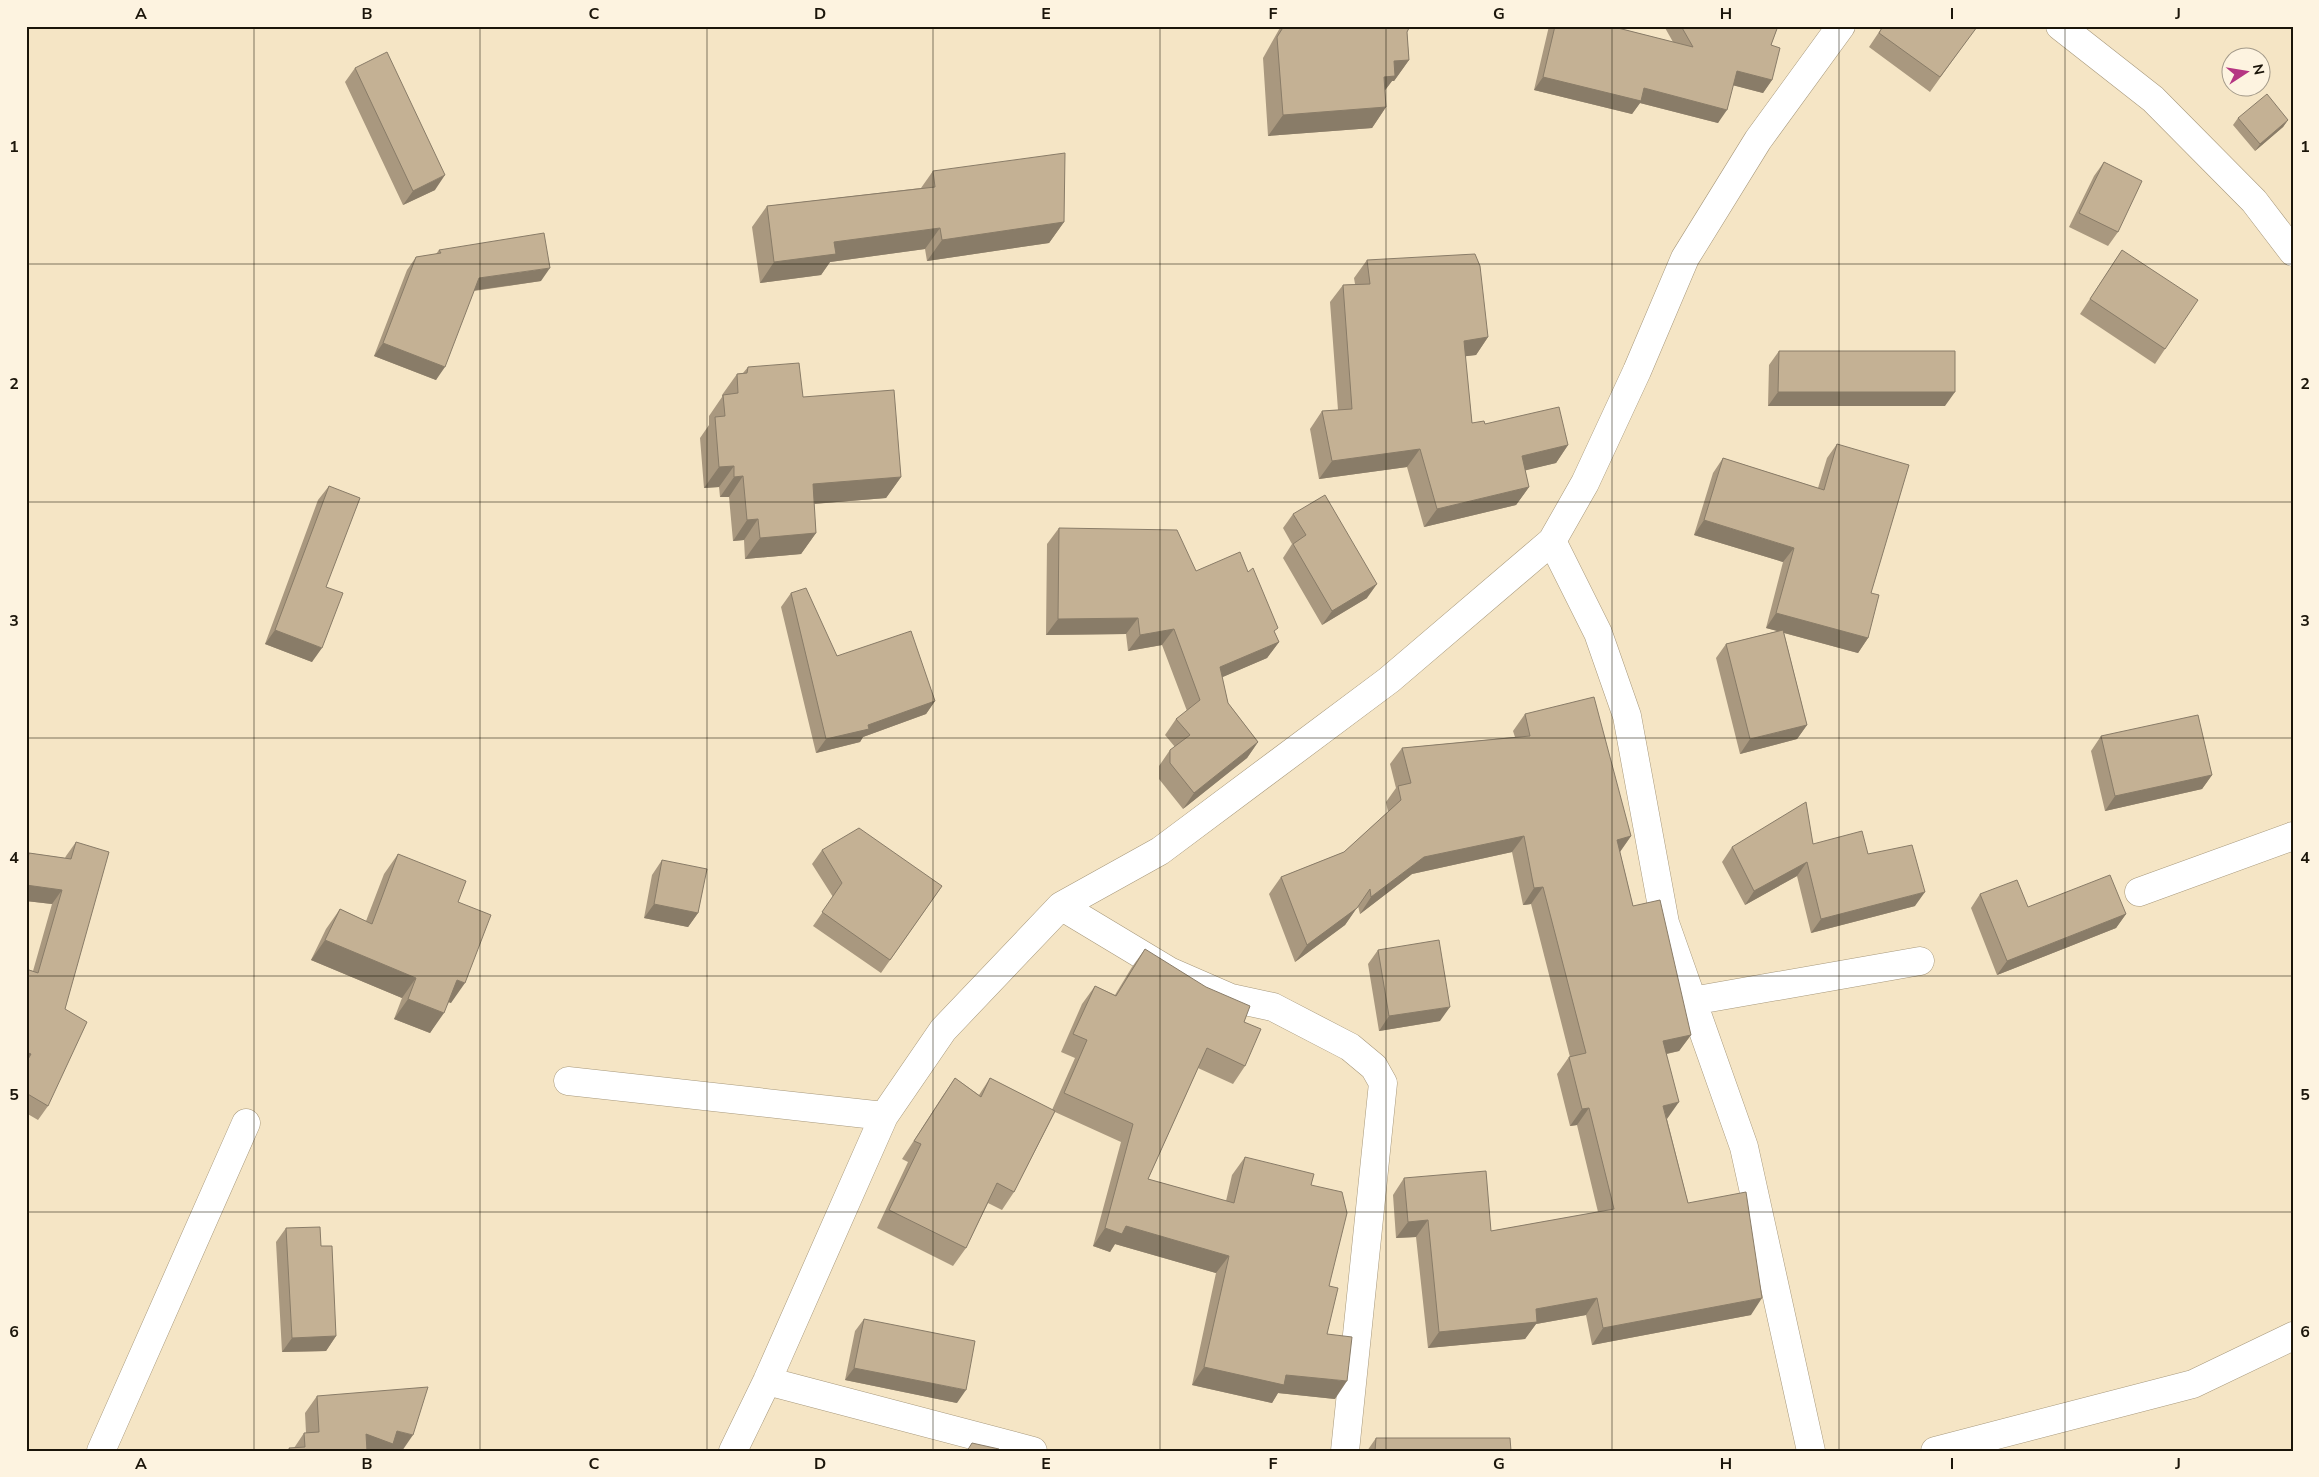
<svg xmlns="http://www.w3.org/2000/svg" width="2319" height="1477" font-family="'Nunito Sans',sans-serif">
	<rect width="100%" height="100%" fill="#f5e5c5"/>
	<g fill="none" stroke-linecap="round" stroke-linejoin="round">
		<defs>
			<path id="minor" d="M 2060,26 L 2153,99 L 2254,201 L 2293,252
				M 1552,541 L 1598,633 L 1627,716 L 1665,923 L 1744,1147 L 1811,1451
				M 2139,892 L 2293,836
				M 1061,906 L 1169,971 L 1231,998 L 1273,1007 L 1350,1047 L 1374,1067 L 1383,1083 L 1345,1451
				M 1692,1001 L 1920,961
				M 568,1081 L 884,1116
				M 767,1381 L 1033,1451
				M 101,1451 L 246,1123
				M 733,1451 L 767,1381 L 884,1116 L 943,1030 L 1061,906 L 1160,851 L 1389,680 L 1552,541 L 1585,483 L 1637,371 L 1685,258 L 1758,140 L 1841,26
				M 1935,1451 L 2193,1384 L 2293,1336"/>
		</defs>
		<!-- minor casing -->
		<use href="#minor" stroke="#a7987b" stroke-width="29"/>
		<!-- minor -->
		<use href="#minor" stroke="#fff" stroke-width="28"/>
	</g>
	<!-- wall -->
	<path fill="#a9987f" d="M 1281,26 L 1410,26 L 1407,32 L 1409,60 L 1394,81 L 1392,81 L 1385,90 L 1386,107 L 1372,128 L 1268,136 L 1263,58 Z
		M 1549,26 L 1610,26 L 1673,42 L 1664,26 L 1778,26 L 1771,45 L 1772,80 L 1763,93 L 1733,85 L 1718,123 L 1640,103 L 1632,114 L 1534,90 Z
		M 1883,26 L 1977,26 L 1930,92 L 1869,47 Z
		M 355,68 L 435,190 L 403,205 L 345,82 Z
		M 2238,118 L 2288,120 L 2283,127 L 2255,151 L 2233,125 Z
		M 2104,162 L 2118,232 L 2108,246 L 2069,227 L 2094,176 Z
		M 933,171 L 1064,222 L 1049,243 L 927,261 L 925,249 L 830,262 L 821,275 L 760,283 L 752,227 L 767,206 L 921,188 Z
		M 439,250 L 541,281 L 474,291 L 436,380 L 374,356 L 407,270 L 416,257 L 436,254 Z
		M 2122,250 L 2165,349 L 2155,364 L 2080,314 Z
		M 1367,260 L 1488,337 L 1476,355 L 1465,356 L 1472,423 L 1485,424 L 1568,445 L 1556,463 L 1525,470 L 1529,487 L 1516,505 L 1424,527 L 1407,467 L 1319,479 L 1310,429 L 1322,411 L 1338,410 L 1330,302 L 1343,285 L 1355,284 L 1354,278 Z
		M 1779,351 L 1945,406 L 1768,406 L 1769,365 Z
		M 748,367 L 803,397 L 901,477 L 886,498 L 814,504 L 816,533 L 801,554 L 745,559 L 744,540 L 733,541 L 729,497 L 720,497 L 719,487 L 704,488 L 700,438 L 709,425 L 709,416 L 722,397 L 722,395 L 737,374 L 743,373 Z
		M 1837,444 L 1871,593 L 1868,638 L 1858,653 L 1784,633 L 1807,725 L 1797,739 L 1740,754 L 1716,658 L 1726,644 L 1778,631 L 1766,628 L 1783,562 L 1694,535 L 1713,473 L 1723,458 L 1818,488 L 1827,458 Z
		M 329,486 L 326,587 L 312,662 L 265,644 L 318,500 Z
		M 1293,514 L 1367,598 L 1322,625 L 1283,558 L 1292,544 L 1283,528 Z
		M 1059,528 L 1196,571 L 1275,633 L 1279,642 L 1267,658 L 1222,677 L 1228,703 L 1258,742 L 1247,758 L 1183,809 L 1159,779 L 1159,766 L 1170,750 L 1175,747 L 1165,735 L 1176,719 L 1187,711 L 1162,645 L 1128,651 L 1126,634 L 1046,635 L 1047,544 Z
		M 791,593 L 837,656 L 935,701 L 926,714 L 863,737 L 860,742 L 816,753 L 781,607 Z
		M 1525,714 L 1631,836 L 1620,852 L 1633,906 L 1691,1035 L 1679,1051 L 1667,1054 L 1667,1119 L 1688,1203 L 1751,1315 L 1592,1345 L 1586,1315 L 1536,1324 L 1525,1339 L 1428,1348 L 1416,1237 L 1396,1238 L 1393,1195 L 1404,1178 L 1491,1231 L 1598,1212 L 1577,1125 L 1570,1126 L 1557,1074 L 1569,1057 L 1570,1057 L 1531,904 L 1523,905 L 1512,852 L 1412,874 L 1360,914 L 1358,906 L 1345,925 L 1295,962 L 1269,894 L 1281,877 L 1344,852 L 1388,812 L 1386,802 L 1396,788 L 1390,764 L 1402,748 L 1515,737 L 1513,731 Z
		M 2101,736 L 2212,775 L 2202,789 L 2105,811 L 2091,751 Z
		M 76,842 L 65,1009 L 48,1106 L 38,1120 L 26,1113 L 26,969 L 33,971 L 52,904 L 26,901 L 26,857 L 29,853 L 65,858 L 66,856 Z
		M 1813,844 L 1868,854 L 1915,906 L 1811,933 L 1797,876 L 1745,905 L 1722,862 L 1732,847 Z
		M 822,850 L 942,886 L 881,973 L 813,926 L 833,897 L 812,864 Z
		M 398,854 L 458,902 L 451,1003 L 449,1002 L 430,1033 L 394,1019 L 402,998 L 311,960 L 326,929 L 340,909 L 366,921 L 384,874 Z
		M 662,860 L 698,913 L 688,927 L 644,918 L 652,875 Z
		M 1980,894 L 2028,907 L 2126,914 L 2116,928 L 1997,975 L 1971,908 Z
		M 1145,949 L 1244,1022 L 1245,1066 L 1233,1084 L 1198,1068 L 1148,1179 L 1226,1201 L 1232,1175 L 1245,1157 L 1311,1185 L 1329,1286 L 1327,1334 L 1335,1399 L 1278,1393 L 1272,1403 L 1192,1385 L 1216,1273 L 1115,1244 L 1110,1252 L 1093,1246 L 1121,1142 L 1055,1112 L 1014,1192 L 1002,1210 L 988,1203 L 966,1248 L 953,1266 L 877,1228 L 908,1162 L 902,1159 L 942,1097 L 955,1078 L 979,1095 L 990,1078 L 1052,1110 L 1075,1058 L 1061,1052 L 1082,1004 L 1095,986 L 1115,995 L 1132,967 Z
		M 1378,950 L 1440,1021 L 1379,1031 L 1368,964 Z
		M 286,1228 L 321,1246 L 336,1336 L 326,1351 L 282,1352 L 276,1242 Z
		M 864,1319 L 957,1403 L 845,1380 L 855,1331 Z
		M 317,1396 L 389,1449 L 388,1451 L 288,1451 L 289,1448 L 294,1448 L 304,1433 L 306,1433 L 305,1413 Z
		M 1376,1438 L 1511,1451 L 1367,1451 Z"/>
	<!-- shaded-wall -->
	<path fill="#897c68" d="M 1409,60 L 1394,81 L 1392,81 L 1380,97 L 1369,98 L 1394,61 Z
		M 1737,71 L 1772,80 L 1763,93 L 1728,84 Z
		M 1543,77 L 1644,88 L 1727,110 L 1718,123 L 1640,103 L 1632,114 L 1534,90 Z
		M 1386,107 L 1372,128 L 1268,136 L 1283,115 Z
		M 2288,120 L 2283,127 L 2255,151 L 2260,144 Z
		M 445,175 L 435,190 L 403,205 L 413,191 Z
		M 1064,222 L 1049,243 L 927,261 L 942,240 Z
		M 940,228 L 925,249 L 830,262 L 821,275 L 760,283 L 774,262 L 834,242 Z
		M 550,268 L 541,281 L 470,291 L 479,278 Z
		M 1488,337 L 1476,355 L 1451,358 L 1464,341 Z
		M 383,343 L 445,367 L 436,380 L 374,356 Z
		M 1778,392 L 1955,392 L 1945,406 L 1768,406 Z
		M 1568,445 L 1556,463 L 1510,474 L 1522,456 Z
		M 1420,449 L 1407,467 L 1319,479 L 1332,461 Z
		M 734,466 L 719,487 L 704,488 L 719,467 Z
		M 743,476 L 729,497 L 720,497 L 734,477 Z
		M 901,477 L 886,498 L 799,505 L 813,484 Z
		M 1529,487 L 1516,505 L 1424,527 L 1437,509 Z
		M 758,519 L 744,540 L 733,541 L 747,520 Z
		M 1704,520 L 1794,548 L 1783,562 L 1694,535 Z
		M 816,533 L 801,554 L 745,559 L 760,538 Z
		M 1377,584 L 1367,598 L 1322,625 L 1332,611 Z
		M 1776,613 L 1868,638 L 1858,653 L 1766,628 Z
		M 1138,618 L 1126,634 L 1046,635 L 1058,619 Z
		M 1174,629 L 1162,645 L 1128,651 L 1140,635 Z
		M 275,630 L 322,648 L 312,662 L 265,644 Z
		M 1279,642 L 1267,658 L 1209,683 L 1220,667 Z
		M 935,701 L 926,714 L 863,737 L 860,742 L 816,753 L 826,739 L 868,725 Z
		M 1807,725 L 1797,739 L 1740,754 L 1750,739 Z
		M 1258,742 L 1247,758 L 1183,809 L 1194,793 Z
		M 2212,775 L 2202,789 L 2105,811 L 2115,796 Z
		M 1524,836 L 1512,852 L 1412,874 L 1360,914 L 1371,897 L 1424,857 Z
		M 1631,836 L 1619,853 L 1617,840 Z
		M 1807,862 L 1797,876 L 1745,905 L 1754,891 Z
		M 26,885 L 62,890 L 52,904 L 26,901 Z
		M 1543,887 L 1531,904 L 1523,905 L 1534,888 Z
		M 1370,889 L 1345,925 L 1295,962 L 1307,945 Z
		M 1925,892 L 1915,906 L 1811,933 L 1821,919 Z
		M 654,904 L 698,913 L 688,927 L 644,918 Z
		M 2126,914 L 2116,928 L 1997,975 L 2007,961 Z
		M 325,940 L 416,978 L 402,998 L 311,960 Z
		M 457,980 L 465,983 L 451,1003 L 443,1000 Z
		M 408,999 L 444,1013 L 430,1033 L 394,1019 Z
		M 1450,1007 L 1440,1021 L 1379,1031 L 1389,1016 Z
		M 1691,1035 L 1679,1051 L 1651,1057 L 1663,1041 Z
		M 26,1052 L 31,1054 L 26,1061 Z
		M 1679,1102 L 1667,1119 L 1663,1106 Z
		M 1589,1108 L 1577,1125 L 1570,1126 L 1582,1109 Z
		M 1428,1220 L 1416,1237 L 1396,1238 L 1408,1222 Z
		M 1126,1226 L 1229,1256 L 1216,1273 L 1115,1244 L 1110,1252 L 1093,1246 L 1105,1228 Z
		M 1597,1298 L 1586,1315 L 1536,1324 L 1525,1339 L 1428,1348 L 1439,1332 L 1536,1309 Z
		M 1762,1298 L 1751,1315 L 1592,1345 L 1603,1328 Z
		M 336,1336 L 326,1351 L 282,1352 L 292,1338 Z
		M 1204,1367 L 1347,1381 L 1335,1399 L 1278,1393 L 1272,1403 L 1192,1385 Z
		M 854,1368 L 966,1390 L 957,1403 L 845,1380 Z
		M 397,1431 L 413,1435 L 402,1451 L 395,1451 L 389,1449 L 388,1451 L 355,1451 L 366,1434 Z"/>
	<!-- building -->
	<path fill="#c4b194" stroke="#897c68" d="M 1284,26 L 1410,26 L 1407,32 L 1409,60 L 1394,61 L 1395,76 L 1384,77 L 1386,107 L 1283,115 L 1277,37 Z
		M 1555,26 L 1610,26 L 1693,47 L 1681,26 L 1778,26 L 1771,45 L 1780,48 L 1772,80 L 1737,71 L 1727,110 L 1644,88 L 1641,101 L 1543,77 Z
		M 1883,26 L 1977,26 L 1977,27 L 1940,77 L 1879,33 Z
		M 387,52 L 445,175 L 413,191 L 355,68 Z
		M 2267,94 L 2288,120 L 2260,144 L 2238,118 Z
		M 1065,153 L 1064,222 L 942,240 L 940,228 L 834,242 L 836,254 L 774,262 L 767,206 L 935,187 L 933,171 Z
		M 2104,162 L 2142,181 L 2118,232 L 2079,213 Z
		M 544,233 L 550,268 L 479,278 L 445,367 L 383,343 L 416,257 L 441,253 L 439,250 Z
		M 2122,250 L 2198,300 L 2165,349 L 2090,299 Z
		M 1475,254 L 1480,266 L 1488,337 L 1464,341 L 1472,423 L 1484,421 L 1485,424 L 1559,407 L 1568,445 L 1522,456 L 1529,487 L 1437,509 L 1420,449 L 1332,461 L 1322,411 L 1352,409 L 1343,285 L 1370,284 L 1367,260 Z
		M 1779,351 L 1955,351 L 1955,392 L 1778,392 Z
		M 799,363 L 803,397 L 894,390 L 901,477 L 813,484 L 816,533 L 760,538 L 758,519 L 747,520 L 743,476 L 734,477 L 734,466 L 719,467 L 715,417 L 725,416 L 723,395 L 738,393 L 737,374 L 747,373 L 748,367 Z
		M 1837,444 L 1909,465 L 1871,593 L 1879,595 L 1868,638 L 1776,613 L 1794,548 L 1704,520 L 1723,458 L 1824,490 Z
		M 329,486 L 360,498 L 326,587 L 343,593 L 322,648 L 275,630 Z
		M 1325,495 L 1377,584 L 1332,611 L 1293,544 L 1306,535 L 1293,514 Z
		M 1059,528 L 1177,530 L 1196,571 L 1240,552 L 1248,572 L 1253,568 L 1278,628 L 1274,631 L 1279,642 L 1220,667 L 1228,703 L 1258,742 L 1194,793 L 1170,763 L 1170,750 L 1190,735 L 1176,719 L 1200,700 L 1174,629 L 1140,635 L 1138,618 L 1058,619 Z
		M 806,588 L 837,656 L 911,631 L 935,701 L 868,725 L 869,729 L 826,739 L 791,593 Z
		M 1783,630 L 1807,725 L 1750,739 L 1726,644 Z
		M 1594,697 L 1631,836 L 1617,840 L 1633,906 L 1660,900 L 1691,1035 L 1663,1041 L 1679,1102 L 1663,1106 L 1688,1203 L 1746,1192 L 1762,1298 L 1603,1328 L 1597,1298 L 1536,1309 L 1537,1322 L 1439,1332 L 1428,1220 L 1408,1222 L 1404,1178 L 1486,1171 L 1491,1231 L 1614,1209 L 1589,1108 L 1582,1109 L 1569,1057 L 1586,1053 L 1543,887 L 1534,888 L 1524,836 L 1424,857 L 1371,897 L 1370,889 L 1357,908 L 1307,945 L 1281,877 L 1344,852 L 1401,800 L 1398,786 L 1411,783 L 1402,748 L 1530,736 L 1525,714 Z
		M 2198,715 L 2212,775 L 2115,796 L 2101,736 Z
		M 1806,802 L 1813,844 L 1862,831 L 1868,854 L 1912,845 L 1925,892 L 1821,919 L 1807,862 L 1754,891 L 1732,847 Z
		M 859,828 L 942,886 L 890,960 L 822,912 L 842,883 L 822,850 Z
		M 76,842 L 109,852 L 65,1009 L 87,1022 L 48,1106 L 26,1093 L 26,1063 L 31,1054 L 26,1052 L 26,969 L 38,973 L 62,890 L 26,885 L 26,870 L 29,853 L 71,859 Z
		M 398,854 L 466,881 L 458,902 L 491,915 L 465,983 L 457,980 L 444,1013 L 408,999 L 416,978 L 325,940 L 340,909 L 372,924 Z
		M 662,860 L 707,869 L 698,913 L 654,904 Z
		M 2110,875 L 2126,914 L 2007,961 L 1980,894 L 2017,880 L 2028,907 Z
		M 1439,940 L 1450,1007 L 1389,1016 L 1378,950 Z
		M 1145,949 L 1206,987 L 1250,1006 L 1244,1022 L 1261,1029 L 1245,1066 L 1207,1048 L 1148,1179 L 1234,1203 L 1245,1157 L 1314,1174 L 1311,1185 L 1342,1192 L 1347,1213 L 1329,1286 L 1338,1288 L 1327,1334 L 1352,1337 L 1347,1381 L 1286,1375 L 1284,1385 L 1204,1367 L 1229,1256 L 1126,1226 L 1122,1234 L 1105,1228 L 1133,1124 L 1064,1093 L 1087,1040 L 1073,1034 L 1095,986 L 1116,996 Z
		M 955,1078 L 981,1097 L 990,1078 L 1055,1111 L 1014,1192 L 997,1183 L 966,1248 L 889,1210 L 921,1144 L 914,1141 Z
		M 320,1227 L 321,1246 L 332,1246 L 336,1336 L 292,1338 L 286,1228 Z
		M 864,1319 L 975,1341 L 966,1390 L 854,1368 Z
		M 428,1387 L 413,1435 L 397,1431 L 393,1444 L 366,1434 L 367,1451 L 290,1451 L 289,1448 L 305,1447 L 304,1433 L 319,1432 L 317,1396 Z
		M 1376,1438 L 1510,1438 L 1511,1451 L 1375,1451 Z
		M 972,1443 L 999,1449 L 1000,1451 L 967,1451 Z"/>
	<!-- grid -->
	<path fill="none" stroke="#1b150a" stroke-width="1" stroke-opacity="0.55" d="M 254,26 L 254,1451M 480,26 L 480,1451M 707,26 L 707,1451M 933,26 L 933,1451M 1160,26 L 1160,1451M 1386,26 L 1386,1451M 1612,26 L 1612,1451M 1839,26 L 1839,1451M 2065,26 L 2065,1451M 26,264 L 2293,264M 26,502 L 2293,502M 26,738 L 2293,738M 26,976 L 2293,976M 26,1212 L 2293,1212"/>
	<!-- border -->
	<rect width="2319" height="1477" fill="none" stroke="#fdf3e0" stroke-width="55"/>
	<!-- north arrow -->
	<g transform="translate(2246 72) rotate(78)"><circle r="24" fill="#fdf3e0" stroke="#a39a8a"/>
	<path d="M0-4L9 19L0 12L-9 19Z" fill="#b53582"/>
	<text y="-8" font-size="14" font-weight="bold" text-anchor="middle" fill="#1b150a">N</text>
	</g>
	<rect x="28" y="28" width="2264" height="1422" fill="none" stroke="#1b150a" stroke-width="2"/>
	<g font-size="16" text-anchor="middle" font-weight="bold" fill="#1b150a">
		<text x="141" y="19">A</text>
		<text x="367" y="19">B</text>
		<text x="594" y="19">C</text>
		<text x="820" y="19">D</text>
		<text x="1046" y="19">E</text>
		<text x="1273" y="19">F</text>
		<text x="1499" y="19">G</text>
		<text x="1726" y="19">H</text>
		<text x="1952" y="19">I</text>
		<text x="2178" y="19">J</text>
		<text x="14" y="152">1</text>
		<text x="2305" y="152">1</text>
		<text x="14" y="389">2</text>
		<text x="2305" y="389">2</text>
		<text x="14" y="626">3</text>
		<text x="2305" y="626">3</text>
		<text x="14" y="863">4</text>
		<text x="2305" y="863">4</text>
		<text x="14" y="1100">5</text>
		<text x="2305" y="1100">5</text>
		<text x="14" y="1337">6</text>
		<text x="2305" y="1337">6</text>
		<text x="141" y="1469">A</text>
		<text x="367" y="1469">B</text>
		<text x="594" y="1469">C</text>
		<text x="820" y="1469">D</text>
		<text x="1046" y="1469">E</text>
		<text x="1273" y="1469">F</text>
		<text x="1499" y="1469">G</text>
		<text x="1726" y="1469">H</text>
		<text x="1952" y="1469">I</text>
		<text x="2178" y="1469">J</text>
	</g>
</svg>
